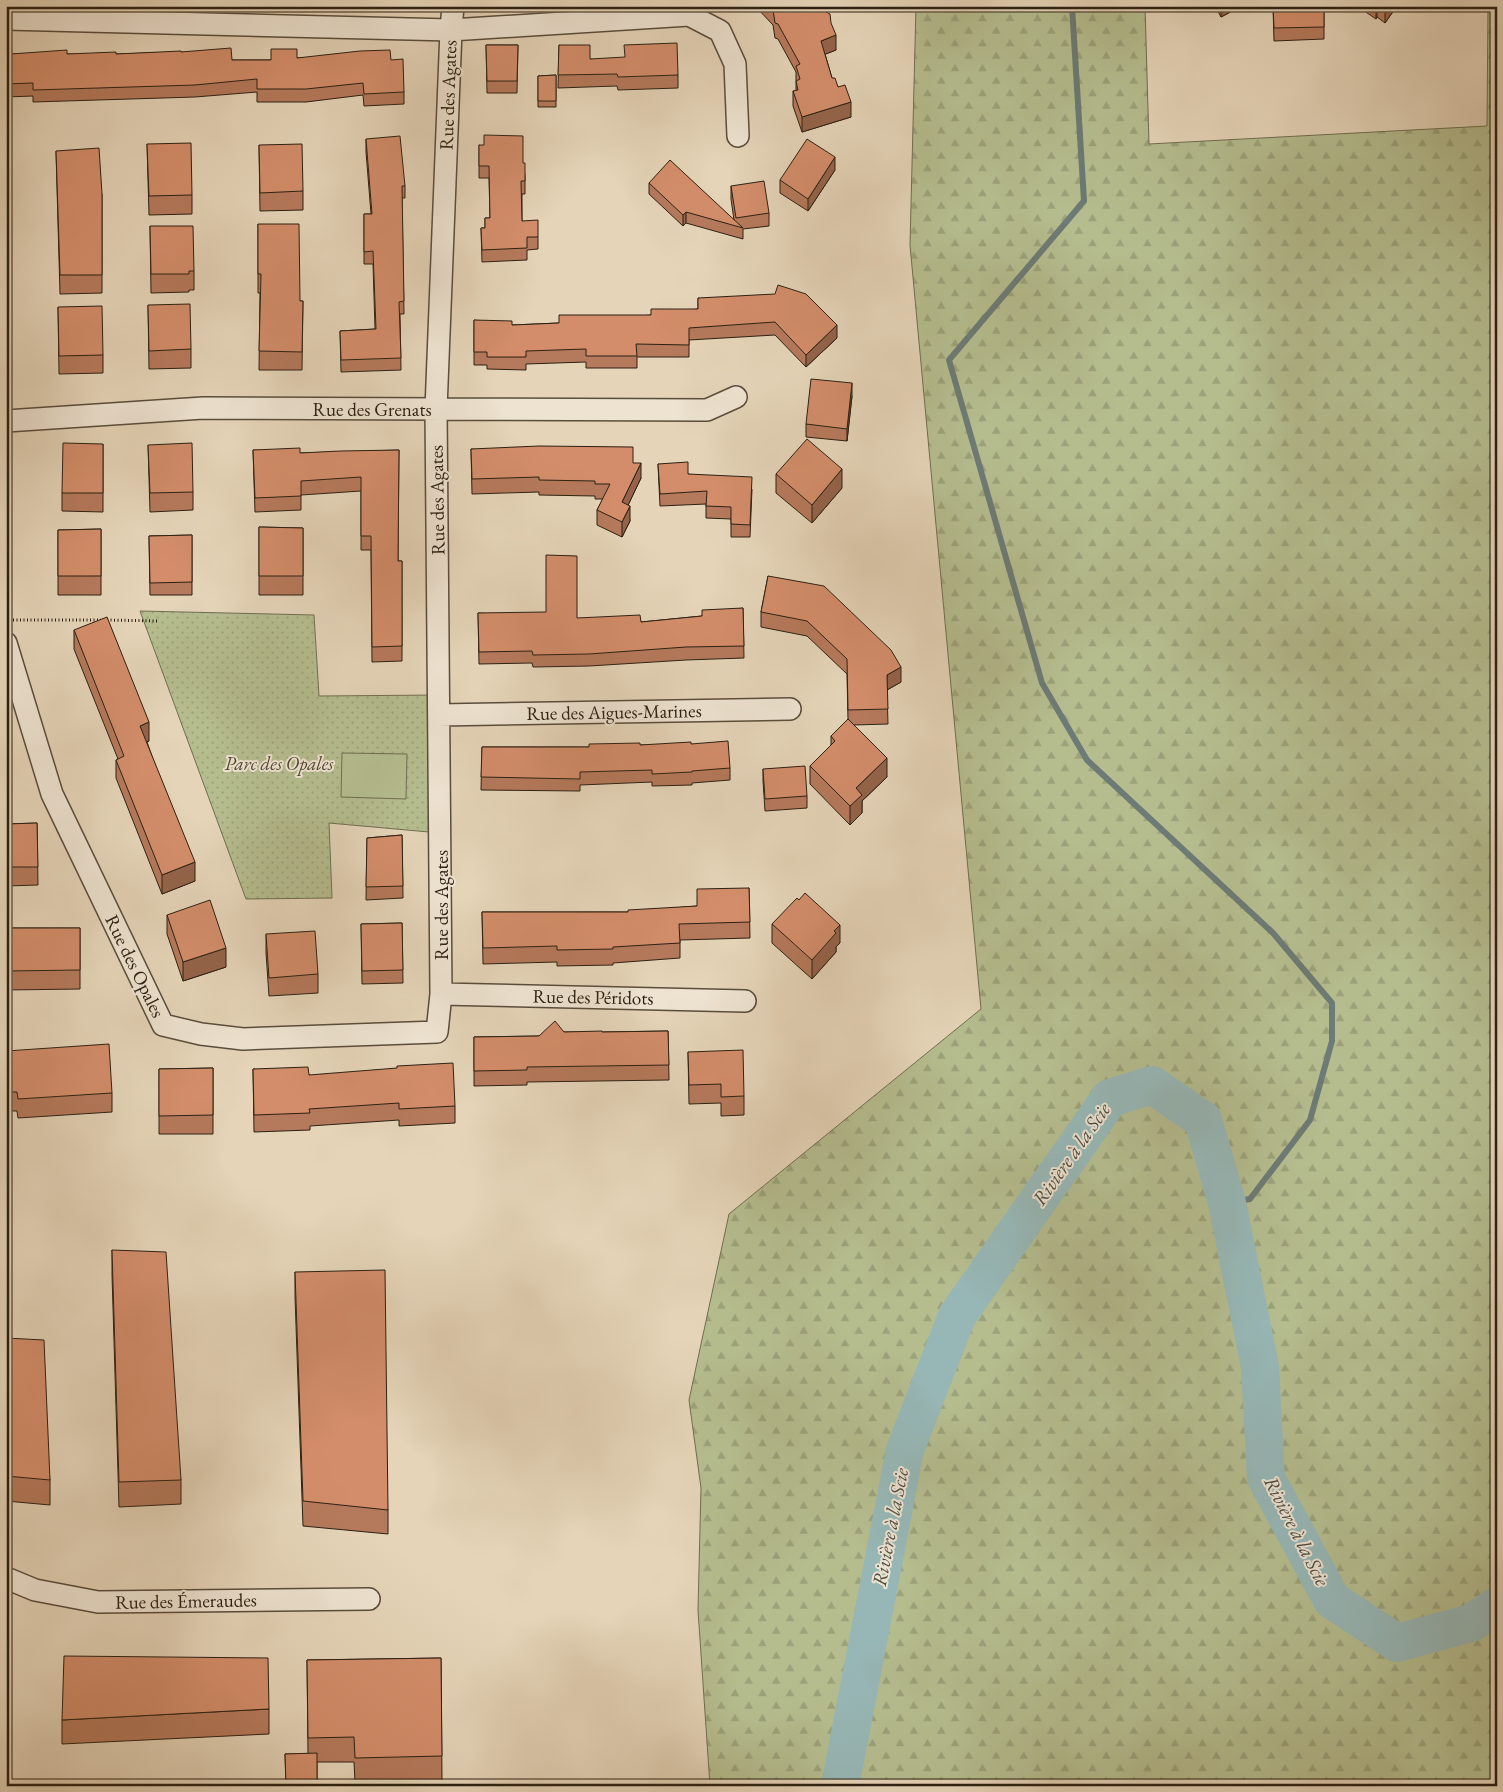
<svg xmlns="http://www.w3.org/2000/svg" width="1503" height="1792" font-family="'EB Garamond',serif">
	<defs>
		<pattern id="forest-firs" width="22" height="20" patternUnits="userSpaceOnUse" patternTransform="scale(1.25)"><rect width="22" height="20" fill="#b5bd8f"/><path d="M5 1l3.5 6h-7zM16 11l3.5 6h-7z" fill="#9ca27a"/></pattern>
		<pattern id="park-dots" width="8" height="8" patternUnits="userSpaceOnUse" patternTransform="scale(1.25)"><rect width="8" height="8" fill="#b5bd8f"/><path d="M2 2h.1M6 6h.1" fill="none" stroke="#9ca27a" stroke-width="1.8" stroke-linecap="round"/></pattern>
	</defs>
	<rect width="100%" height="100%" fill="#e5d4b8"/>
	<filter id="stains"><feTurbulence type="fractalNoise" baseFrequency=".004" numOctaves="4"/><feColorMatrix values="0 0 0 0 .2 0 0 0 0 .09 0 0 0 0 .02 0 0 0 .5 -.17"/></filter>
	<radialGradient id="worn" r=".72"><stop offset=".6" stop-color="#630" stop-opacity="0"/><stop offset="1" stop-color="#630" stop-opacity=".3"/></radialGradient>
	<!-- forest -->
	<path fill="url(#forest-firs)" stroke="#706e51" d="M 916,6 L 1145,6 L 1149,144 L 1487,126 L 1488,6 L 1497,6 L 1497,1786 L 710,1786 L 698,1610 L 701,1488 L 689,1400 L 729,1214 L 981,1009 L 910,245 Z"/>
	<!-- park -->
	<path fill="url(#park-dots)" stroke="#706e51" d="M 140,611 L 314,615 L 319,696 L 439,695 L 440,833 L 329,823 L 332,898 L 246,899 Z"/>
	<!-- garden -->
	<path fill="#b5bd8f" stroke="#706e51" d="M 342,753 L 407,754 L 406,799 L 341,797 Z"/>
	<g fill="none" stroke-linecap="round" stroke-linejoin="round">
		<!-- stream -->
		<path stroke="#6c7b75" stroke-width="6" d="M 1072,6 L 1084,201 L 949,360 L 1042,683 L 1087,760 L 1273,933 L 1332,1003 L 1332,1041 L 1310,1120 L 1250,1199 L 1227,1203"/>
		<!-- river -->
		<path stroke="#97b7b6" stroke-width="38" d="M 840,1786 L 905,1450 L 957,1316 L 1110,1098 L 1152,1085 L 1203,1120 L 1227,1203 L 1260,1367 L 1266,1478 L 1332,1600 L 1397,1643 L 1471,1623 L 1497,1606"/>
		<defs>
			<path id="street" d="M 6,19 L 451,30 L 689,15 L 720,31 L 735,64 L 738,136
				M 6,421 L 203,408 L 707,410 L 736,397
				M 6,643 L 52,794 L 163,1025 L 201,1034 L 243,1039 L 437,1032 L 441,994 L 436,409 L 451,30 L 453,6
				M 439,715 L 790,709
				M 441,994 L 745,1001
				M 6,1578 L 35,1590 L 98,1602 L 369,1599"/>
		</defs>
		<!-- street casing -->
		<use href="#street" stroke="#5a4d3c" stroke-width="24"/>
		<!-- path -->
		<path stroke="#2c2013" stroke-width="3" stroke-dasharray="1 2.5" stroke-linecap="butt" d="M 6,620 L 101,620
			M 107,620 L 159,621"/>
		<!-- street -->
		<use href="#street" stroke="#eee3d1" stroke-width="21"/>
	</g>
	<!-- wall -->
	<path fill="#b5795b" stroke="#2c2013" d="M 750,6 L 822,6 L 836,50 L 825,54 L 832,78 L 838,87 L 851,117 L 802,132 L 793,106 L 793,91 L 796,91 L 796,72 L 778,39 L 775,38 L 773,25 L 756,7 L 755,8 Z
		M 1215,6 L 1242,6 L 1221,17 Z
		M 1273,6 L 1324,6 L 1324,39 L 1274,41 Z
		M 1359,6 L 1397,6 L 1385,23 L 1377,17 L 1376,19 L 1360,8 Z
		M 486,45 L 518,45 L 517,93 L 487,93 Z
		M 559,45 L 590,59 L 678,75 L 678,88 L 618,90 L 617,86 L 558,88 Z
		M 6,50 L 11,54 L 116,54 L 181,52 L 232,60 L 271,60 L 297,58 L 391,60 L 404,92 L 404,104 L 364,106 L 363,95 L 306,102 L 257,102 L 257,92 L 195,97 L 33,102 L 33,96 L 6,97 Z
		M 556,75 L 556,107 L 538,107 L 538,76 Z
		M 366,139 L 405,186 L 405,198 L 402,198 L 404,314 L 400,314 L 401,370 L 341,372 L 340,331 L 375,329 L 373,264 L 364,264 L 364,214 L 371,214 L 366,152 Z
		M 147,144 L 192,195 L 192,214 L 149,215 Z
		M 259,145 L 303,191 L 303,210 L 260,211 Z
		M 479,145 L 523,163 L 525,176 L 525,194 L 522,194 L 522,221 L 538,237 L 538,249 L 527,250 L 527,260 L 482,262 L 481,228 L 485,228 L 485,218 L 490,218 L 489,178 L 479,178 Z
		M 56,151 L 102,194 L 102,293 L 60,294 Z
		M 835,170 L 808,211 L 780,193 L 780,180 Z
		M 649,183 L 734,220 L 731,199 L 731,186 L 769,213 L 769,226 L 743,229 L 743,239 L 686,223 L 683,226 L 649,194 Z
		M 258,224 L 300,301 L 303,301 L 302,370 L 259,370 L 260,293 L 258,293 Z
		M 150,226 L 194,271 L 194,290 L 189,290 L 189,292 L 151,293 Z
		M 698,298 L 837,338 L 806,367 L 775,335 L 689,340 L 689,357 L 637,357 L 637,368 L 586,368 L 586,362 L 526,364 L 526,370 L 487,369 L 487,365 L 474,365 L 474,320 L 512,325 L 559,323 L 651,315 L 698,309 Z
		M 148,305 L 191,349 L 191,368 L 149,369 Z
		M 58,307 L 103,355 L 103,373 L 59,374 Z
		M 852,396 L 847,441 L 806,437 L 806,424 Z
		M 103,444 L 103,512 L 62,511 L 62,493 Z
		M 148,445 L 193,492 L 193,510 L 150,512 Z
		M 471,449 L 633,463 L 641,478 L 628,505 L 630,521 L 622,537 L 597,525 L 597,510 L 603,499 L 595,499 L 595,496 L 539,495 L 539,492 L 472,494 Z
		M 253,450 L 300,453 L 399,450 L 398,561 L 402,561 L 402,661 L 372,662 L 371,550 L 361,550 L 361,491 L 301,495 L 301,510 L 255,512 Z
		M 658,464 L 688,474 L 752,489 L 750,537 L 731,537 L 731,519 L 706,518 L 706,504 L 660,506 Z
		M 776,474 L 842,488 L 812,523 L 776,493 Z
		M 259,527 L 303,528 L 303,595 L 259,595 Z
		M 101,529 L 101,595 L 58,595 L 58,530 Z
		M 192,535 L 192,595 L 150,595 L 149,536 Z
		M 768,576 L 901,682 L 887,690 L 888,724 L 854,725 L 887,777 L 862,801 L 862,813 L 850,825 L 810,784 L 810,766 L 831,745 L 831,736 L 848,720 L 847,674 L 807,636 L 761,627 L 761,612 Z
		M 743,608 L 744,658 L 686,660 L 589,666 L 533,667 L 532,663 L 479,664 L 478,613 L 641,622 L 702,616 Z
		M 74,630 L 149,741 L 147,742 L 195,881 L 162,894 L 116,778 L 116,760 L 118,759 L 74,649 Z
		M 691,744 L 730,768 L 730,780 L 692,783 L 692,785 L 652,786 L 652,782 L 580,785 L 580,791 L 481,790 L 482,747 L 589,747 L 640,745 Z
		M 763,769 L 807,796 L 807,808 L 765,811 L 763,781 Z
		M 37,823 L 38,885 L 6,886 L 6,824 Z
		M 402,835 L 403,898 L 366,900 L 367,838 Z
		M 749,888 L 750,938 L 680,940 L 680,958 L 613,963 L 613,965 L 557,966 L 557,962 L 483,964 L 482,912 L 628,912 L 697,906 Z
		M 167,915 L 226,967 L 183,981 L 167,934 Z
		M 402,923 L 403,983 L 362,984 L 361,924 Z
		M 772,924 L 840,943 L 836,947 L 836,952 L 812,979 L 772,943 Z
		M 6,928 L 80,928 L 80,989 L 6,990 Z
		M 266,934 L 318,974 L 318,993 L 269,996 L 266,953 Z
		M 668,1031 L 669,1080 L 527,1082 L 527,1085 L 474,1086 L 474,1037 L 539,1036 L 564,1032 L 602,1032 Z
		M 6,1051 L 112,1093 L 112,1112 L 18,1118 L 17,1111 L 6,1111 Z
		M 688,1052 L 744,1096 L 744,1115 L 721,1116 L 721,1103 L 689,1104 Z
		M 213,1068 L 213,1134 L 159,1134 L 159,1069 Z
		M 253,1069 L 309,1075 L 455,1106 L 455,1123 L 399,1126 L 399,1120 L 310,1126 L 310,1130 L 254,1132 Z
		M 112,1250 L 181,1480 L 181,1504 L 119,1507 L 112,1275 Z
		M 295,1272 L 388,1510 L 388,1534 L 303,1526 L 295,1297 Z
		M 6,1338 L 50,1480 L 50,1505 L 6,1501 Z
		M 441,1658 L 442,1781 L 355,1782 L 354,1762 L 317,1762 L 317,1786 L 286,1786 L 285,1754 L 308,1754 L 307,1660 Z
		M 269,1709 L 269,1734 L 62,1744 L 62,1720 Z"/>
	<!-- shaded-wall -->
	<path fill="#94634a" stroke="#2c2013" d="M 1221,6 L 1242,6 L 1221,17 Z
		M 1376,6 L 1377,6 L 1377,17 L 1376,19 Z
		M 1388,6 L 1397,6 L 1385,23 L 1385,10 Z
		M 836,35 L 836,50 L 821,56 L 821,41 Z
		M 851,102 L 851,117 L 802,132 L 802,117 Z
		M 835,157 L 835,170 L 808,211 L 808,199 Z
		M 686,212 L 686,223 L 683,226 L 683,215 Z
		M 837,325 L 837,338 L 806,367 L 806,355 Z
		M 852,383 L 852,396 L 847,441 L 847,429 Z
		M 641,463 L 641,478 L 622,518 L 622,502 Z
		M 842,469 L 842,488 L 812,523 L 812,505 Z
		M 630,506 L 630,521 L 622,537 L 622,522 Z
		M 901,667 L 901,682 L 887,690 L 887,675 Z
		M 149,722 L 149,741 L 140,744 L 140,726 Z
		M 887,758 L 887,777 L 862,801 L 862,813 L 850,825 L 850,806 L 856,788 Z
		M 195,862 L 195,881 L 162,894 L 162,875 Z
		M 840,925 L 840,943 L 836,947 L 836,952 L 812,979 L 812,960 L 834,931 Z
		M 226,948 L 226,967 L 183,981 L 183,962 Z"/>
	<!-- building -->
	<path fill="#d38d6a" stroke="#2c2013" d="M 770,6 L 822,6 L 824,11 L 830,14 L 831,23 L 836,35 L 821,41 L 832,78 L 835,78 L 838,87 L 845,85 L 851,102 L 802,117 L 793,91 L 798,90 L 796,81 L 800,79 L 796,66 L 800,64 L 778,24 L 775,23 L 773,10 Z
		M 1273,6 L 1324,6 L 1324,27 L 1274,28 Z
		M 1380,6 L 1388,6 L 1385,10 Z
		M 677,43 L 678,75 L 618,77 L 617,74 L 558,75 L 559,45 L 590,45 L 590,59 L 625,57 L 624,45 Z
		M 486,45 L 518,45 L 517,81 L 487,81 Z
		M 231,48 L 232,60 L 271,60 L 271,49 L 297,49 L 297,58 L 360,51 L 390,50 L 391,60 L 403,59 L 404,92 L 364,94 L 363,83 L 306,89 L 257,89 L 257,79 L 195,85 L 33,90 L 33,83 L 6,84 L 6,50 L 11,50 L 11,54 L 67,50 L 67,54 L 116,52 L 116,54 L 181,51 L 181,52 Z
		M 556,75 L 556,101 L 538,101 L 538,76 Z
		M 484,135 L 523,136 L 523,163 L 525,163 L 525,181 L 521,181 L 522,221 L 538,220 L 538,237 L 527,237 L 527,248 L 482,250 L 481,228 L 485,228 L 485,218 L 490,218 L 489,166 L 479,166 L 479,145 L 484,145 Z
		M 400,136 L 405,186 L 402,186 L 404,301 L 399,302 L 401,358 L 341,360 L 340,331 L 376,329 L 373,251 L 364,252 L 364,214 L 372,214 L 366,139 Z
		M 807,139 L 835,157 L 808,199 L 780,180 Z
		M 191,143 L 192,195 L 149,196 L 147,144 Z
		M 302,144 L 303,191 L 260,193 L 259,145 Z
		M 99,148 L 102,194 L 102,275 L 60,275 L 56,151 Z
		M 670,160 L 743,228 L 686,212 L 683,215 L 649,183 Z
		M 764,181 L 769,213 L 736,218 L 731,186 Z
		M 258,224 L 299,224 L 300,301 L 303,301 L 302,352 L 259,351 L 261,274 L 258,274 Z
		M 150,226 L 193,226 L 194,271 L 189,271 L 189,274 L 151,274 Z
		M 778,285 L 806,294 L 837,325 L 806,355 L 775,322 L 689,328 L 689,345 L 636,344 L 637,356 L 586,356 L 586,349 L 526,351 L 526,357 L 487,357 L 487,352 L 474,352 L 474,320 L 512,321 L 512,325 L 559,323 L 559,315 L 651,315 L 651,309 L 698,309 L 698,298 L 775,294 Z
		M 190,304 L 191,349 L 149,351 L 148,305 Z
		M 102,306 L 103,355 L 59,356 L 58,307 Z
		M 811,379 L 852,383 L 847,429 L 806,424 Z
		M 807,439 L 842,469 L 812,505 L 776,474 Z
		M 63,443 L 103,444 L 103,493 L 62,493 Z
		M 192,443 L 193,492 L 150,493 L 148,445 Z
		M 539,446 L 633,447 L 633,463 L 641,463 L 622,502 L 630,506 L 622,522 L 597,510 L 610,484 L 595,484 L 595,481 L 539,480 L 539,477 L 472,479 L 471,449 Z
		M 300,448 L 300,453 L 340,451 L 399,450 L 398,561 L 402,561 L 402,646 L 372,647 L 371,536 L 361,536 L 361,477 L 301,481 L 301,496 L 255,498 L 253,450 Z
		M 688,462 L 688,474 L 752,477 L 750,525 L 731,524 L 731,507 L 706,506 L 707,491 L 660,494 L 658,464 Z
		M 259,527 L 303,528 L 303,576 L 259,576 Z
		M 101,529 L 101,576 L 58,576 L 58,530 Z
		M 192,535 L 192,582 L 150,583 L 149,536 Z
		M 546,555 L 577,556 L 577,618 L 640,615 L 641,622 L 702,616 L 702,610 L 743,608 L 744,646 L 686,647 L 589,654 L 533,655 L 532,651 L 479,652 L 478,613 L 546,612 Z
		M 768,576 L 824,586 L 891,650 L 901,667 L 887,675 L 888,709 L 848,710 L 847,659 L 807,621 L 761,612 Z
		M 107,617 L 149,722 L 140,726 L 195,862 L 162,875 L 116,760 L 124,756 L 74,630 Z
		M 848,719 L 887,758 L 856,788 L 862,795 L 850,806 L 810,766 L 835,741 L 831,736 Z
		M 728,741 L 730,768 L 692,771 L 692,772 L 652,774 L 652,770 L 580,772 L 580,779 L 481,777 L 482,747 L 589,747 L 589,744 L 640,743 L 640,745 L 691,742 L 691,744 Z
		M 805,766 L 807,796 L 765,799 L 763,769 Z
		M 37,823 L 38,867 L 6,867 L 6,824 Z
		M 402,835 L 403,886 L 366,887 L 367,838 Z
		M 749,888 L 750,922 L 679,924 L 680,943 L 613,947 L 613,949 L 557,950 L 557,946 L 483,948 L 482,912 L 628,912 L 628,910 L 697,906 L 697,889 Z
		M 805,893 L 840,925 L 834,931 L 836,933 L 812,960 L 772,924 L 797,898 L 799,900 Z
		M 210,900 L 226,948 L 183,962 L 167,915 Z
		M 402,923 L 403,970 L 362,971 L 361,924 Z
		M 6,928 L 80,928 L 80,970 L 6,971 Z
		M 315,931 L 318,974 L 269,978 L 266,934 Z
		M 555,1021 L 564,1032 L 602,1031 L 602,1032 L 668,1031 L 669,1065 L 527,1067 L 527,1070 L 474,1071 L 474,1037 L 539,1036 Z
		M 109,1044 L 112,1093 L 18,1099 L 17,1092 L 6,1092 L 6,1051 Z
		M 743,1050 L 744,1096 L 721,1097 L 721,1084 L 689,1085 L 688,1052 Z
		M 453,1063 L 455,1106 L 399,1109 L 399,1103 L 309,1109 L 310,1113 L 254,1115 L 253,1069 L 308,1067 L 309,1075 L 397,1068 L 397,1066 Z
		M 213,1068 L 213,1115 L 159,1116 L 159,1069 Z
		M 112,1250 L 166,1252 L 181,1480 L 119,1482 Z
		M 385,1270 L 388,1510 L 303,1501 L 295,1272 Z
		M 6,1338 L 44,1340 L 50,1480 L 6,1476 Z
		M 64,1656 L 268,1658 L 269,1709 L 62,1720 Z
		M 441,1658 L 442,1756 L 355,1758 L 354,1737 L 308,1738 L 307,1660 Z
		M 317,1753 L 317,1786 L 286,1786 L 285,1754 Z"/>
	<g text-anchor="middle" dominant-baseline="central" stroke-width="4" stroke-linejoin="round" paint-order="stroke">
		<!-- street labels -->
		<g font-size="19" fill="#2c2013" stroke="#eee3d1">
			<text transform="translate(448 95) rotate(-88)">Rue des Agates</text>
			<text x="372" y="409">Rue des Grenats</text>
			<text transform="translate(437 500) rotate(-91)">Rue des Agates</text>
			<text transform="translate(614 712) rotate(-1)">Rue des Aigues-Marines</text>
			<text transform="translate(441 905) rotate(-90)">Rue des Agates</text>
			<text transform="translate(135 966) rotate(64)">Rue des Opales</text>
			<text transform="translate(593 997) rotate(1)">Rue des Péridots</text>
			<text transform="translate(186 1601) rotate(-1)">Rue des Émeraudes</text>
		</g>
		<!-- park labels -->
		<g font-size="19" font-style="italic" fill="#4e4732" stroke="#eee3d1">
			<text x="279" y="763">Parc des Opales</text>
		</g>
		<!-- water labels -->
		<g font-size="20" font-style="italic" fill="#4c4d44" stroke="#eee3d1">
			<text transform="translate(1071 1154) rotate(-55)">Rivière à la Scie</text>
			<text transform="translate(890 1527) rotate(-79)">Rivière à la Scie</text>
			<text transform="translate(1297 1531) rotate(63)">Rivière à la Scie</text>
		</g>
	</g>
	<!-- margin -->
	<rect width="1503" height="1792" fill="none" stroke="#e5d4b8" stroke-width="25"/>
	<rect x="8" y="8" width="1488" height="1777" fill="none" stroke="#2c2013" stroke-width="2.5"/>
	<rect x="12" y="12" width="1478" height="1767" fill="none" stroke="#2c2013"/>
	<rect width="100%" height="100%" filter="url(#stains)"/>
	<rect width="100%" height="100%" fill="url(#worn)"/>
</svg>
